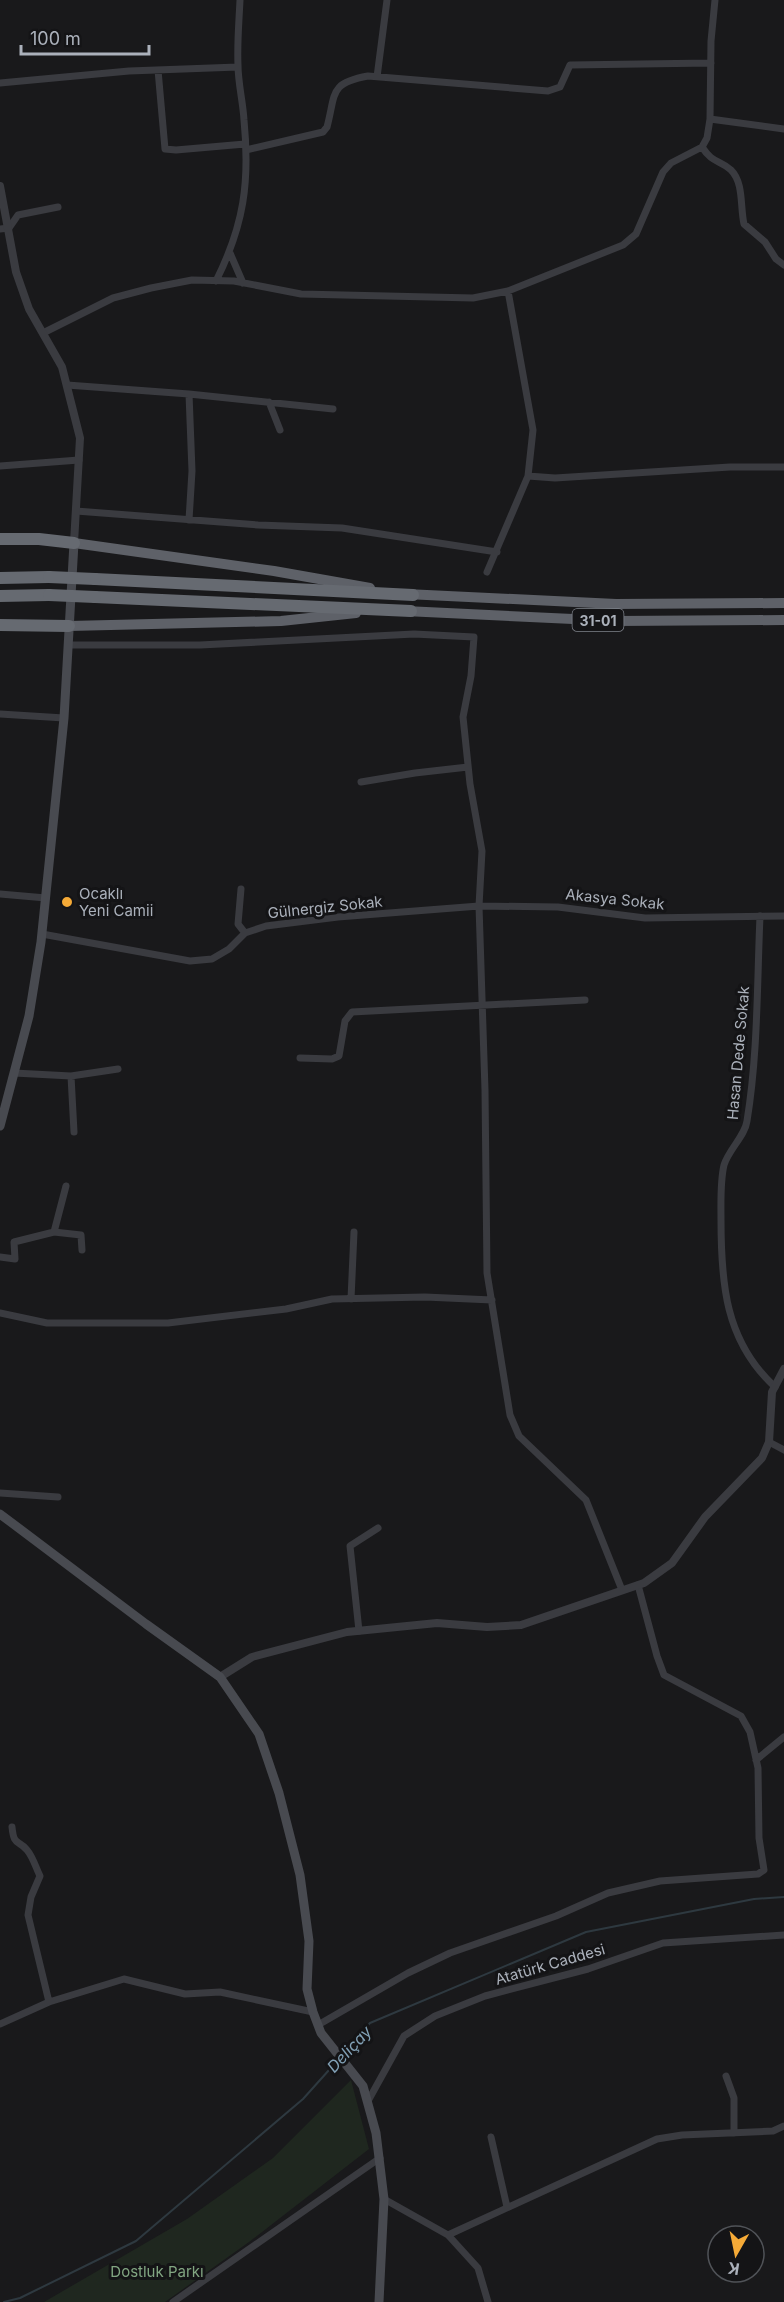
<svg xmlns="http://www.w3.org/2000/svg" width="784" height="2302" font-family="Inter,sans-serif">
	<rect width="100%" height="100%" fill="#19191b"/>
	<!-- green -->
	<path fill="#1f271f" d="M 351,2080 L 369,2149 L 249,2242 L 165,2302 L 44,2302 L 187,2219 L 273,2158 Z"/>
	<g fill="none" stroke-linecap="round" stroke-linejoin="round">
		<!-- stream -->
		<path stroke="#2e3940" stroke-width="2" d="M 342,2055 L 370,2023 L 586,1932 L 754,1899 L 784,1897
			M 4,2302 L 20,2298 L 136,2241 L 303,2099 L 338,2060"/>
		<!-- minor -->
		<path stroke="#3a3b40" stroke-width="7" d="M 158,70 L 165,149 L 176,150 L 245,144
			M 377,77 L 387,0
			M 0,83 L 129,71 L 238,67
			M 710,119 L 784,129
			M 702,147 C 713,164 719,159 731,170 C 744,183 740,207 744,224 L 765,242 L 776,259 L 784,265
			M 246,150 L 323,132 L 327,127 C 336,93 329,83 368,76 L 548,91 L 560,87 L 570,65 L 711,63
			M 0,229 L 9,228 L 18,215 L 58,207
			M 230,253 L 243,283
			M 216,281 C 244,225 250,182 244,120 C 243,102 238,83 238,65 C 237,43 239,22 240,0
			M 43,333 L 113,298 L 151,288 L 192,280 L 234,281 L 301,294 L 473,298 L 508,291 L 623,245 L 636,234 L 663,172 L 671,163 L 702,147 L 707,138 L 710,119 L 711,41 L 715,0
			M 67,385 L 189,394 L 333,409
			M 189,394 L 192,471 L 189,520
			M 269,402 L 280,430
			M 0,466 L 79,460
			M 528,476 L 555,478 L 730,467 L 784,467
			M 76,511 L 258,525 L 342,528 L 497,552
			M 487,572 L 528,476 L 533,430 L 508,291
			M 68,645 L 200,645 L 414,634 L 474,637 L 471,676 L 463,717 L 470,784 L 482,851 L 479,906 L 485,1090 L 487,1273 L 510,1415 L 519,1436 L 586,1500 L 622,1590
			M 0,714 L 64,718
			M 361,782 L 415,773 L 468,767
			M 241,889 L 238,924 L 245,933
			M 0,894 L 46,898
			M 760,916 C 757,984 758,1054 747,1121 C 745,1136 729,1149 724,1165 C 720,1182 721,1202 721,1220 C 721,1283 725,1341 775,1387
			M 42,934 L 190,961 L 212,959 L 229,949 L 245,933 L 266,926 L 338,917 L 479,906 L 558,907 L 645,918 L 784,916
			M 300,1058 L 332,1059 L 339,1056 L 345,1021 L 352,1012 L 585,1000
			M 14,1073 L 71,1076 L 118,1069
			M 71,1076 L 74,1132
			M 54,1232 L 81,1235 L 82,1250
			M 0,1257 L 15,1259 L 14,1242 L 54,1232 L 66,1186
			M 351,1299 L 354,1232
			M 0,1313 L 47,1323 L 168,1323 L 286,1309 L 332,1299 L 425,1297 L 492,1300
			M 769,1442 L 784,1450
			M 0,1493 L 58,1497
			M 359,1631 L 350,1546 L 378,1528
			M 756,1760 L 784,1737
			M 12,1827 C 14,1847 18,1839 27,1850 C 33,1857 36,1868 40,1876 L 31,1897 L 28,1915 L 49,2002
			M 0,2024 L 49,2002 L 124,1979 L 185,1994 L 220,1992 L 313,2012
			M 318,2025 L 408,1973 L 450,1953 L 556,1916 L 608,1893 L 660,1881 L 758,1874 L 764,1870 L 759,1838 L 758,1768 L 750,1732 L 741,1716 L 664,1675 L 657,1656 L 638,1585
			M 726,2076 L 734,2098 L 734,2133
			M 368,2101 L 404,2036 L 435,2016 L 485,1996 L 588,1969 L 663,1943 L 784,1935
			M 491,2137 L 507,2207
			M 384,2199 L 448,2235 L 478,2268 L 488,2302
			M 448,2235 L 657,2139 L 682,2135 L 773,2131 L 784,2126
			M 173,2302 L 380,2158"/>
		<!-- tertiary -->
		<path stroke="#3a3b40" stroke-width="8" d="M 0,186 L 16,272 L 29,309 L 62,367 L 80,438 L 74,543
			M 220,1677 L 252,1657 L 347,1632 L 437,1623 L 487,1627 L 521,1625 L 644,1583 L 672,1563 L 705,1517 L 762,1458 L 769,1442 L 772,1392 L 784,1369"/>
		<!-- secondary -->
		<path stroke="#484a50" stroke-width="9" d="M 0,1126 L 29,1016 L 41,942 L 64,718 L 74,543
			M 0,1514 L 146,1624 L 220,1677 L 259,1734 L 279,1793 L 300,1875 L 309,1941 L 307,1989 L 313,2012 L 321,2033 L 363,2086 L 376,2133 L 384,2199 L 379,2302"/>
		<!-- trunk -->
		<path stroke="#5e6168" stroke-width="10" d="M 74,543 L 274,571 L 370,588
			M 406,594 L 616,604 L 784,603
			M 405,611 L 616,621 L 784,620
			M 69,626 L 281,621 L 356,613"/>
		<!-- motorway -->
		<path stroke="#666a71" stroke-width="12" d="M 0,539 L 39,539 L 74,543
			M 0,578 L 49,577
			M 95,579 L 413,595
			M 0,596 L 49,595
			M 95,597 L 411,611
			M 0,625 L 69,626"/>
		<!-- motorway-bridge -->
		<path stroke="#666a71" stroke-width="12" d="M 49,577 L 95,579
			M 49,595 L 95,597"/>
	</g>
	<!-- markers -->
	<circle fill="#f5aa37" stroke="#141416" stroke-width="2" cx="67" cy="902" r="6"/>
	<g text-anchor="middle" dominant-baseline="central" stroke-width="6" stroke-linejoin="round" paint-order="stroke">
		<!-- shield labels -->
		<rect fill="#141416" stroke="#7e828a" stroke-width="1.5" x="572.5" y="609" width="51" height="22" rx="4.5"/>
		<g font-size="14" font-weight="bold" fill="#abb1bb">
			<text x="598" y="620">31-01</text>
		</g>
		<!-- poi labels -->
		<g font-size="15" fill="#abb1bb" stroke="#141416" text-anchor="start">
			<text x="79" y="893">Ocaklı<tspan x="79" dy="17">Yeni Camii</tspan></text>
		</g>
		<!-- street labels -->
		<g font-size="15" fill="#abb1bb" stroke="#141416">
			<text transform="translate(615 899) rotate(6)">Akasya Sokak</text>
			<text transform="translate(325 907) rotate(-6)">Gülnergiz Sokak</text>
			<text transform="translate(738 1053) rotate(-85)">Hasan Dede Sokak</text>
			<text transform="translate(550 1964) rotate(-16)">Atatürk Caddesi</text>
		</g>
		<!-- park labels -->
		<g font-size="15" fill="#82a682" stroke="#141416">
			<text x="157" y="2271">Dostluk Parkı</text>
		</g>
		<!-- water labels -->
		<g font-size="16" font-style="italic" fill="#82a1b6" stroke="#141416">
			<text transform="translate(349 2049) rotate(-47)">Deliçay</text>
		</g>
	</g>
	<!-- north arrow -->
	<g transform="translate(736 2254) rotate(189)"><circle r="28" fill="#141416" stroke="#505358" stroke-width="1.5"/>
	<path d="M0-4.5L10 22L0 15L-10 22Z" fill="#f5aa37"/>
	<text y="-9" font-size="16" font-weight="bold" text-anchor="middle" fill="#abb1bb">K</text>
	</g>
	<!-- scale -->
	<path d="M21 45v9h128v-9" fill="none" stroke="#abb1bb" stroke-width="3"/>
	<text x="30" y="45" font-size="18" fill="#abb1bb" stroke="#141416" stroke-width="4.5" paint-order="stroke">100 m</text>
</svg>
